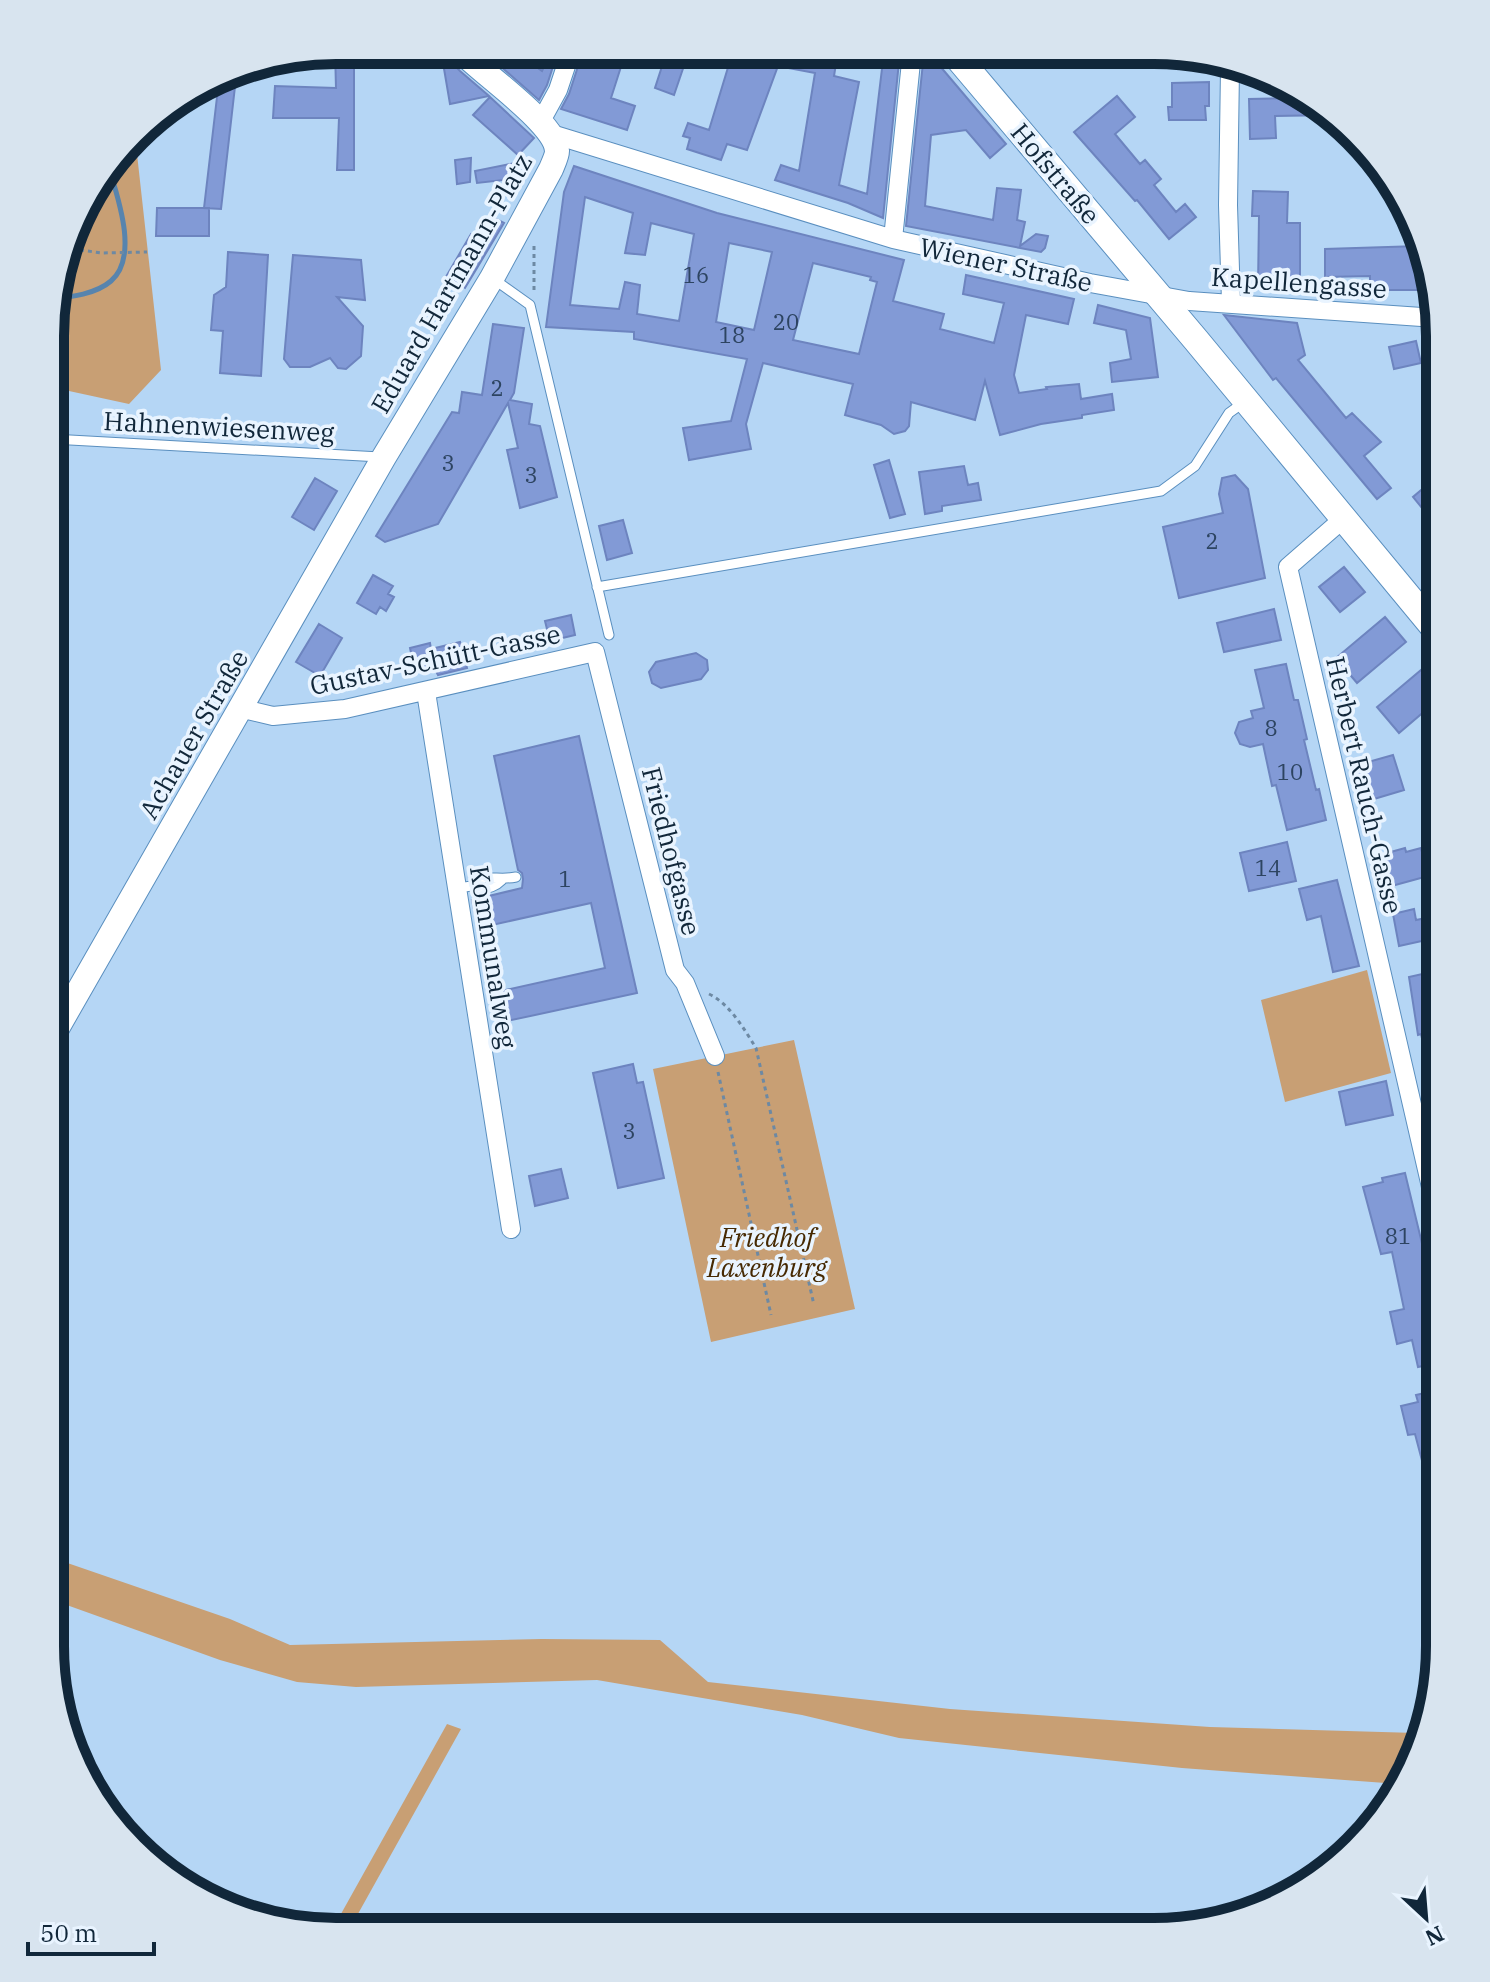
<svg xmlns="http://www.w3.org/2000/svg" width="1490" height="1982" font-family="'IBM Plex Serif',serif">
	<rect width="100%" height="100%" fill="#b5d6f5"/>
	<!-- green -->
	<path fill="#c89f74" d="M 135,136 L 161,370 L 129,404 L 69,391 L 68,339 L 52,337 L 53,299 L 88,194 Z
		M 1367,970 L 1391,1073 L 1285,1102 L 1261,1000 Z
		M 794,1040 L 855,1309 L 711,1342 L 653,1069 Z
		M 50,1557 L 230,1619 L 290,1645 L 542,1639 L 660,1640 L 708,1682 L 950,1709 L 1210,1727 L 1416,1733 L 1399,1784 L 1182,1768 L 899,1738 L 802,1715 L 597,1680 L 356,1687 L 297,1682 L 220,1660 L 50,1599 Z
		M 447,1724 L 461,1729 L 349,1930 L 332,1930 Z"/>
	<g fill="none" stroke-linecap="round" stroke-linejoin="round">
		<!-- stream -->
		<path stroke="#5784ae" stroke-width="5" d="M 53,299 C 71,297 96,294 111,281 C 139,257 118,198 109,168"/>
	</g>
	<!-- building -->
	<path fill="#829ad6" stroke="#6d84bf" stroke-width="2" fill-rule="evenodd" d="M 335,50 L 354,50 L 354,170 L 337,170 L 339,118 L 273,118 L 275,86 L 336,88 Z
		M 482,50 L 514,51 L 542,71 L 550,54 L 554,54 L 558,51 L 547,85 L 539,100 Z
		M 441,51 L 460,71 L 489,96 L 450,104 Z
		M 583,51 L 626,51 L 611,98 L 635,106 L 627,130 L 561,109 L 569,94 Z
		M 667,51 L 689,51 L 674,95 L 655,88 Z
		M 733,51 L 838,51 L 834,76 L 859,82 L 839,185 L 867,194 L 884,52 L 900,52 L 883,218 L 848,203 L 775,180 L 781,165 L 799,171 L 815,73 L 778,66 L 747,150 L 727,144 L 721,160 L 687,149 L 690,138 L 683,136 L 688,123 L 709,130 Z
		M 928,52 L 1006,144 L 990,158 L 966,130 L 931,135 L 925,206 L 993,220 L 997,188 L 1021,190 L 1017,220 L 1025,222 L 1020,246 L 1036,234 L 1048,236 L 1045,248 L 1041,252 L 906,226 L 924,53 Z
		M 237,69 L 221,209 L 204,208 L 219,80 Z
		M 1209,82 L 1209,106 L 1205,106 L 1206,120 L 1169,120 L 1168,107 L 1172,107 L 1172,83 Z
		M 1117,96 L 1135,117 L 1115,134 L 1140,164 L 1145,160 L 1161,179 L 1154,185 L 1176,212 L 1185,204 L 1196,217 L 1169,239 L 1137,200 L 1135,201 L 1074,132 Z
		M 490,97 L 534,138 L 518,155 L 473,115 Z
		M 1300,98 L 1328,109 L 1333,115 L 1275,116 L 1276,138 L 1250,139 L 1249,99 Z
		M 471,158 L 470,182 L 457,184 L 455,160 Z
		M 515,163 L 518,175 L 511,176 L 512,179 L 477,183 L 475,171 Z
		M 574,166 L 717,213 L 904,260 L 893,301 L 944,314 L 940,329 L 994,343 L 1004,303 L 963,294 L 966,275 L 1074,299 L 1068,324 L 1026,315 L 1014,375 L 1019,393 L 1047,389 L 1046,387 L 1079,384 L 1081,399 L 1112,394 L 1114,410 L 1082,415 L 1082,418 L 1041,424 L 1000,435 L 985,381 L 975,420 L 911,402 L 909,426 L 905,431 L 894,434 L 881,425 L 845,415 L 853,384 L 763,363 L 746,424 L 751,449 L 689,460 L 683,428 L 731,421 L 747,359 L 634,339 L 634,332 L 546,327 L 564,192 ZM 585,197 L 633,213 L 625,253 L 645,255 L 651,223 L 694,234 L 679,321 L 637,314 L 640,285 L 625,282 L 619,309 L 570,305 ZM 729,243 L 772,252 L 754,330 L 716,322 ZM 813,263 L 871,277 L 870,280 L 877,282 L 859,354 L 793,340 Z
		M 1253,191 L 1288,192 L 1287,223 L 1300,223 L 1300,287 L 1258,287 L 1259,216 L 1252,216 Z
		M 157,208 L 209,208 L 209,236 L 156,236 Z
		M 492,217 L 504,223 L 465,288 L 446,277 L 471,234 L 480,238 Z
		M 1419,246 L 1429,290 L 1386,290 L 1386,295 L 1370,295 L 1370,276 L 1325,277 L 1325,249 Z
		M 228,252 L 268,255 L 261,376 L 220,373 L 223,331 L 211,330 L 214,295 L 226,287 Z
		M 293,255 L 361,260 L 365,300 L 337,297 L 363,326 L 361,356 L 346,369 L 338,368 L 330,358 L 310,367 L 290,367 L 284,359 Z
		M 1098,305 L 1150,318 L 1158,377 L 1112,382 L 1110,363 L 1131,359 L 1126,330 L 1094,323 Z
		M 1224,315 L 1297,323 L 1305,355 L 1298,360 L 1346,418 L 1352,413 L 1381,442 L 1364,456 L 1391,488 L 1377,499 L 1276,378 L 1273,380 Z
		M 493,324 L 524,328 L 514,393 L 510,400 L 532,404 L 529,424 L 540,426 L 557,497 L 520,508 L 507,450 L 518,448 L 508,403 L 438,524 L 385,542 L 376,536 L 452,412 L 459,413 L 462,392 L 482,395 Z
		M 1416,341 L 1421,363 L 1394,369 L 1389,347 Z
		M 889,460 L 905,514 L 890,518 L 874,465 Z
		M 964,466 L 968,485 L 978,483 L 981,500 L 942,506 L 942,511 L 925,514 L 919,472 Z
		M 1235,475 L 1248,489 L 1265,578 L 1179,598 L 1163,527 L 1223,513 L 1219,494 L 1222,478 Z
		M 315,478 L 337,491 L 314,530 L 292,517 Z
		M 1433,480 L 1440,489 L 1440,530 L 1413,497 Z
		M 623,520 L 632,553 L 607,560 L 599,526 Z
		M 1344,567 L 1365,592 L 1340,612 L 1319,587 Z
		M 373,575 L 393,586 L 388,594 L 394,597 L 386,611 L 380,607 L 376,614 L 357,603 Z
		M 1274,609 L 1281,640 L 1224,652 L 1217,623 Z
		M 571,615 L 575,635 L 550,641 L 545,621 Z
		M 1385,617 L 1406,642 L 1357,683 L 1336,658 Z
		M 319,624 L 342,638 L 320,676 L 296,662 Z
		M 460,642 L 467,668 L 438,675 L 434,667 L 415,672 L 410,648 L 430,643 L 431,649 Z
		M 696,653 L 707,660 L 708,670 L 701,679 L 661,688 L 652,683 L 649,672 L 656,662 Z
		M 1286,664 L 1294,700 L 1298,700 L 1307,739 L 1304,740 L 1316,790 L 1319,789 L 1326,820 L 1287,830 L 1276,785 L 1272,786 L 1263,744 L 1250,747 L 1240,744 L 1235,733 L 1239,722 L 1253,718 L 1251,711 L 1264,708 L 1255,670 Z
		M 1427,665 L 1440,680 L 1440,698 L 1399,733 L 1377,707 Z
		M 579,736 L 637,993 L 498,1023 L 492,993 L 605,968 L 591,903 L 478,928 L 472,900 L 522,888 L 523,879 L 522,873 L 518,870 L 494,756 Z
		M 1393,755 L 1404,790 L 1364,802 L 1354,766 Z
		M 1287,842 L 1296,881 L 1249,891 L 1240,853 Z
		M 1405,848 L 1406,852 L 1421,848 L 1428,876 L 1388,887 L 1380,855 Z
		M 1337,880 L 1359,966 L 1333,972 L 1321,916 L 1307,920 L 1299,889 Z
		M 1414,909 L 1416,920 L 1426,918 L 1431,939 L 1399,946 L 1393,914 Z
		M 1440,970 L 1440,1090 L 1434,1091 L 1421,1034 L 1418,1035 L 1409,977 Z
		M 633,1064 L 637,1083 L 643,1082 L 664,1178 L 618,1188 L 593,1073 Z
		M 1386,1081 L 1393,1115 L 1346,1125 L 1339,1092 Z
		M 561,1169 L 568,1198 L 535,1206 L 529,1176 Z
		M 1405,1173 L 1440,1318 L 1439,1509 L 1435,1510 L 1415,1434 L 1408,1435 L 1401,1406 L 1418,1402 L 1416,1395 L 1429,1392 L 1423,1366 L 1418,1367 L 1412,1340 L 1397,1344 L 1390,1312 L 1404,1309 L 1392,1252 L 1381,1254 L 1363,1187 L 1383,1182 L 1382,1178 Z"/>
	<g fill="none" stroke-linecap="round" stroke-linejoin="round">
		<defs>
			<path id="service" d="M 970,66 L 988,52
				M 495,280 L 530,305 L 609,635
				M 52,439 L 380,457
				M 597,587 L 1161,491 L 1195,466 L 1229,413 L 1243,403
				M 472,886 L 477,879 C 491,876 502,880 516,877
				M 457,888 L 472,886 L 479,890 C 489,888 495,887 502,880"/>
			<path id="minor" d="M 1230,69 L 1228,205 L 1231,302
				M 541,121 L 558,90 L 571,51
				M 552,134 L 893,239 L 1090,283 L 1189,301 L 1436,318
				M 893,239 L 912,52
				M 1343,519 L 1288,567 L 1440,1226
				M 426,692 L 511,1229
				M 239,708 L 273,716 L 345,709 L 595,652 L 675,970 L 685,983 L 715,1056"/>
			<path id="tertiary" d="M 51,1039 L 384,457 L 492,278 L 551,169 C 553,164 557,156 557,151 C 556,123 481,73 460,50"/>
			<path id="secondary" d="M 953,52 L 1196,340 L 1440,635"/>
		</defs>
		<!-- service casing -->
		<use href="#service" stroke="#5a8fbf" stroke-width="11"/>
		<!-- minor casing -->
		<use href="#minor" stroke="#5a8fbf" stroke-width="20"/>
		<!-- tertiary casing -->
		<use href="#tertiary" stroke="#5a8fbf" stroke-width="26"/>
		<!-- secondary casing -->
		<use href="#secondary" stroke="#5a8fbf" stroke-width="28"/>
		<!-- path -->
		<path stroke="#6d89a3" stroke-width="3" stroke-dasharray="4 4" stroke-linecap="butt" d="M 73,238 L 80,250
			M 80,250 L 102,253 L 147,252
			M 64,264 L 79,251
			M 534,290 L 534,246
			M 1436,561 L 1440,560
			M 1440,588 L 1435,582 L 1440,573
			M 709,994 C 730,1004 744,1029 756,1048 L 814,1305
			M 718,1072 L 771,1315"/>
		<!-- service -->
		<use href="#service" stroke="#fff" stroke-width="9"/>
		<!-- minor -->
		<use href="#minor" stroke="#fff" stroke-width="18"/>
		<!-- tertiary -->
		<use href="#tertiary" stroke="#fff" stroke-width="24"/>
		<!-- secondary -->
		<use href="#secondary" stroke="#fff" stroke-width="26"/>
	</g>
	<g text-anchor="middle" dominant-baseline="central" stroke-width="7" stroke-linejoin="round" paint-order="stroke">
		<!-- number labels -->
		<g font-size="22" fill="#2d4461">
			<text x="696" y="274">16</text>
			<text x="786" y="321">20</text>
			<text x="732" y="334">18</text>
			<text x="497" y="387">2</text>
			<text x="448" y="462">3</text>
			<text x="531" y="474">3</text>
			<text x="1212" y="540">2</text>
			<text x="1271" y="727">8</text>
			<text x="1290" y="771">10</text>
			<text x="1268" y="867">14</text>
			<text x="565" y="878">1</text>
			<text x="629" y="1130">3</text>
			<text x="1398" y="1235">81</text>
		</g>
		<!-- street labels -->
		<g font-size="26" fill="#11273a" stroke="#e9f4ff">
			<text transform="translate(1056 173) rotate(50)">Hofstraße</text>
			<text transform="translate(1006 264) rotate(12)">Wiener Straße</text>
			<text transform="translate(1299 282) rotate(4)">Kapellengasse</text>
			<text transform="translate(451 283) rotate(-60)">Eduard Hartmann-Platz</text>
			<text transform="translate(219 426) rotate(3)">Hahnenwiesenweg</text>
			<text transform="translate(435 659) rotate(-12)">Gustav-Schütt-Gasse</text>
			<text transform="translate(193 734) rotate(-60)">Achauer Straße</text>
			<text transform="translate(1365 785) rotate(77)">Herbert Rauch-Gasse</text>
			<text transform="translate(672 851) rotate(76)">Friedhofgasse</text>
			<text transform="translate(494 957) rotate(81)">Kommunalweg</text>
		</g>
		<!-- park labels -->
		<g font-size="26" font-style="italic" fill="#462902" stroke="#e9f4ff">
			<text x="767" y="1237">Friedhof<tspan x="767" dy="30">Laxenburg</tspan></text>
		</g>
	</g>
	<!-- crop -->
	<path d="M0 0H1490V1982H0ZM336 64H1154A272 272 0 0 1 1426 336V1646A272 272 0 0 1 1154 1918H336A272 272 0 0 1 64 1646V336A272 272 0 0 1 336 64Z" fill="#d8e4ef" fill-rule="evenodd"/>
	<path fill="none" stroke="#11273a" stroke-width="10" d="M336 64H1154A272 272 0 0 1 1426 336V1646A272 272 0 0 1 1154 1918H336A272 272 0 0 1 64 1646V336A272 272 0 0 1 336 64Z"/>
	<!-- north arrow -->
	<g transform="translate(1426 1918) rotate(154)" stroke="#e9f4ff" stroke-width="6" paint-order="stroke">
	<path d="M0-6L14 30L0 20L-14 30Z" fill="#11273a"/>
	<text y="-12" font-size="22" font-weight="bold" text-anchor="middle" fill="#11273a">N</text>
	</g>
	<!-- scale -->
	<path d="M28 1942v12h126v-12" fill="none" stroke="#11273a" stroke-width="4"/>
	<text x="40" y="1942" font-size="24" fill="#11273a" stroke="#e9f4ff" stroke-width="6" paint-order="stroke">50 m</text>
</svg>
